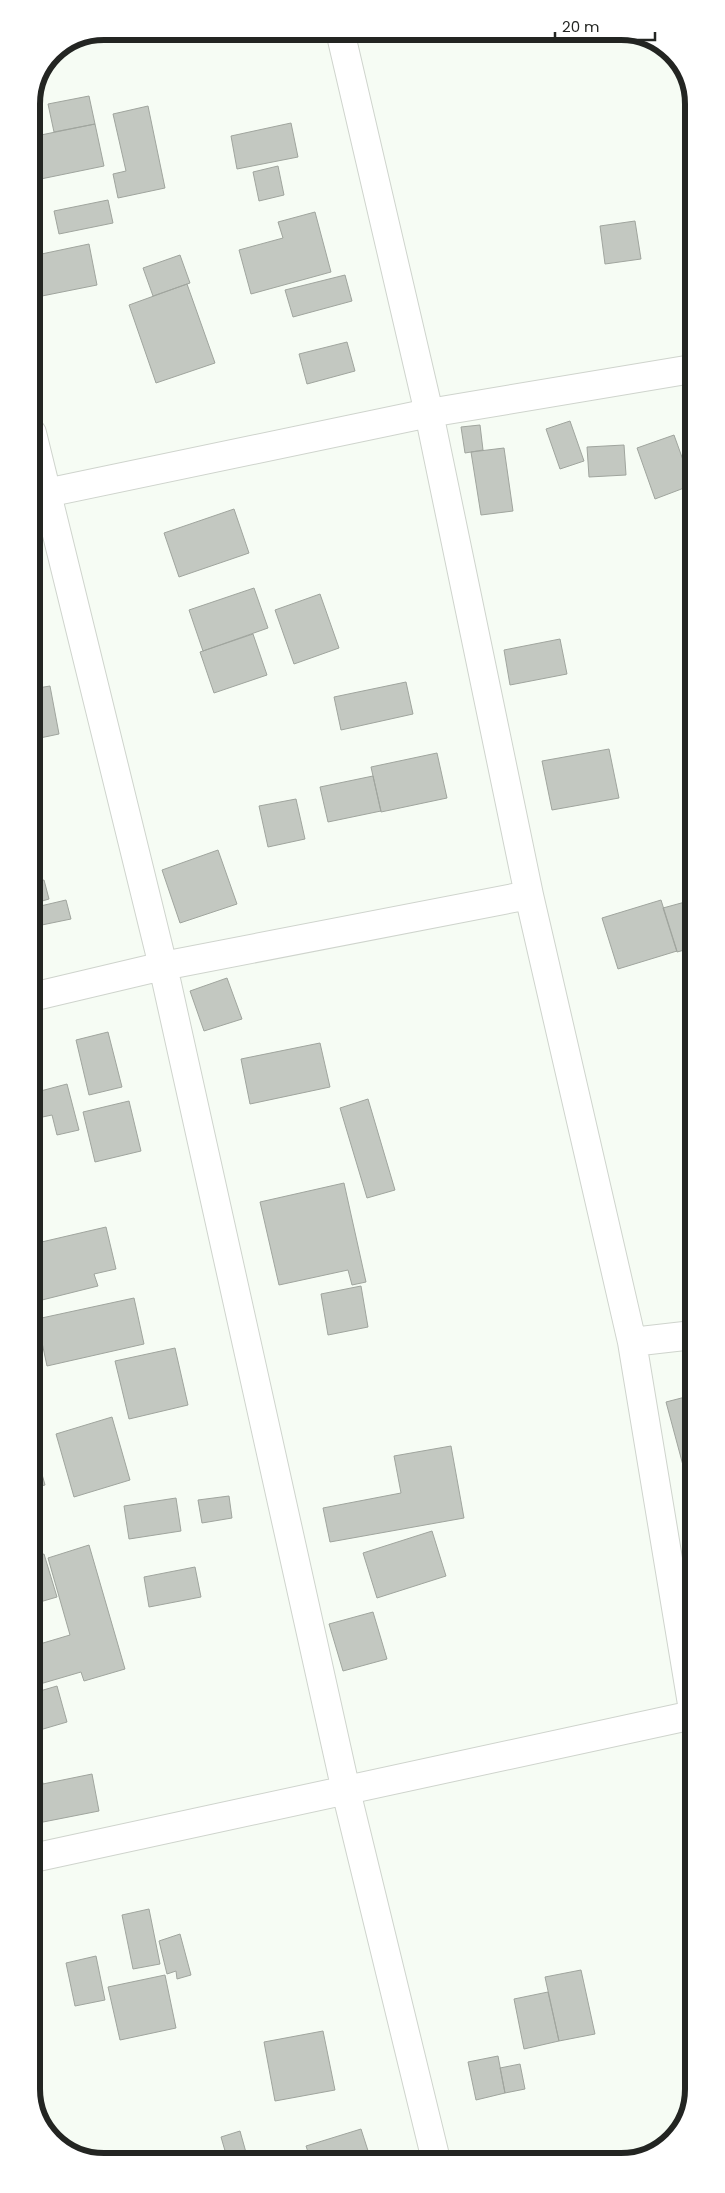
<svg xmlns="http://www.w3.org/2000/svg" width="725" height="2193" font-family="Poppins,sans-serif">
	<rect width="100%" height="100%" fill="#f6fcf4"/>
	<!-- building -->
	<path fill="#c3c8c1" stroke="#a0a59e" d="M 89,96 L 95,124 L 54,132 L 48,104 Z
		M 148,106 L 165,188 L 118,198 L 113,174 L 126,171 L 113,114 Z
		M 291,123 L 298,157 L 237,169 L 231,136 Z
		M 95,124 L 104,166 L 31,181 L 31,137 Z
		M 278,166 L 284,195 L 259,201 L 253,172 Z
		M 108,200 L 113,223 L 59,234 L 54,211 Z
		M 315,212 L 331,272 L 251,294 L 239,250 L 283,238 L 278,222 Z
		M 635,221 L 641,259 L 605,264 L 600,226 Z
		M 89,244 L 97,285 L 32,298 L 32,256 Z
		M 180,255 L 190,283 L 153,296 L 143,268 Z
		M 345,275 L 352,301 L 293,317 L 285,290 Z
		M 187,284 L 215,363 L 156,383 L 129,305 Z
		M 347,342 L 355,371 L 307,384 L 299,354 Z
		M 570,421 L 584,461 L 560,469 L 546,429 Z
		M 480,425 L 483,450 L 465,453 L 461,427 Z
		M 674,435 L 692,485 L 655,499 L 637,448 Z
		M 624,445 L 626,475 L 589,477 L 587,447 Z
		M 504,448 L 513,511 L 481,515 L 471,452 Z
		M 234,509 L 249,553 L 179,577 L 164,533 Z
		M 254,588 L 268,628 L 203,651 L 189,610 Z
		M 320,594 L 339,648 L 294,664 L 275,610 Z
		M 253,634 L 267,675 L 214,693 L 200,652 Z
		M 560,639 L 567,674 L 510,685 L 504,650 Z
		M 406,682 L 413,714 L 341,730 L 334,697 Z
		M 50,686 L 59,734 L 40,738 L 34,706 L 32,707 L 32,689 Z
		M 609,749 L 619,798 L 552,810 L 542,761 Z
		M 437,753 L 447,798 L 381,812 L 371,767 Z
		M 373,776 L 381,811 L 328,822 L 320,787 Z
		M 296,799 L 305,839 L 268,847 L 259,806 Z
		M 218,850 L 237,904 L 180,923 L 162,870 Z
		M 44,880 L 49,899 L 32,904 L 32,882 Z
		M 66,900 L 71,919 L 32,927 L 32,908 Z
		M 661,900 L 677,951 L 618,969 L 602,918 Z
		M 685,902 L 692,924 L 692,948 L 677,952 L 663,908 Z
		M 227,978 L 242,1019 L 204,1031 L 190,991 Z
		M 108,1032 L 122,1087 L 89,1095 L 76,1040 Z
		M 320,1043 L 330,1087 L 250,1104 L 241,1059 Z
		M 67,1084 L 79,1130 L 57,1135 L 52,1115 L 33,1119 L 33,1093 Z
		M 368,1099 L 395,1190 L 367,1198 L 340,1108 Z
		M 129,1101 L 141,1151 L 95,1162 L 83,1112 Z
		M 344,1183 L 366,1282 L 352,1285 L 348,1270 L 279,1285 L 260,1202 Z
		M 106,1227 L 116,1269 L 94,1274 L 98,1286 L 42,1300 L 33,1261 L 33,1244 Z
		M 361,1286 L 368,1327 L 328,1335 L 321,1294 Z
		M 134,1298 L 144,1344 L 47,1366 L 37,1319 Z
		M 175,1348 L 188,1405 L 129,1419 L 115,1361 Z
		M 693,1395 L 693,1466 L 684,1469 L 666,1402 Z
		M 112,1417 L 130,1480 L 74,1497 L 56,1434 Z
		M 451,1446 L 464,1518 L 330,1542 L 323,1508 L 401,1493 L 394,1456 Z
		M 36,1453 L 45,1485 L 33,1488 L 33,1454 Z
		M 229,1496 L 232,1518 L 202,1523 L 198,1500 Z
		M 176,1498 L 181,1531 L 129,1539 L 124,1506 Z
		M 432,1531 L 446,1576 L 377,1598 L 363,1553 Z
		M 89,1545 L 125,1669 L 84,1681 L 81,1672 L 33,1686 L 33,1646 L 70,1635 L 48,1558 Z
		M 44,1554 L 57,1597 L 33,1604 L 33,1557 Z
		M 195,1567 L 201,1597 L 149,1607 L 144,1577 Z
		M 373,1612 L 387,1659 L 343,1671 L 329,1624 Z
		M 57,1686 L 67,1722 L 33,1732 L 33,1693 Z
		M 37,1754 L 43,1784 L 33,1786 L 33,1755 Z
		M 92,1774 L 99,1811 L 33,1824 L 33,1786 Z
		M 149,1909 L 160,1964 L 133,1969 L 122,1915 Z
		M 180,1934 L 191,1975 L 177,1979 L 176,1971 L 167,1974 L 159,1941 Z
		M 96,1956 L 105,2000 L 75,2006 L 66,1963 Z
		M 581,1970 L 595,2034 L 559,2041 L 545,1977 Z
		M 165,1975 L 176,2028 L 120,2040 L 108,1987 Z
		M 548,1992 L 559,2041 L 524,2049 L 514,1999 Z
		M 323,2031 L 335,2090 L 275,2101 L 264,2042 Z
		M 498,2056 L 505,2093 L 476,2100 L 468,2062 Z
		M 520,2064 L 525,2089 L 505,2093 L 500,2068 Z
		M 361,2129 L 371,2160 L 311,2161 L 306,2146 Z
		M 240,2131 L 247,2156 L 228,2161 L 221,2137 Z
		M 179,2154 L 180,2161 L 140,2161 Z"/>
	<g fill="none" stroke-linecap="round" stroke-linejoin="round">
		<defs>
			<path id="minor" d="M 340,31 L 429,413 L 529,895 L 632,1342 L 693,1710
				M 32,433 L 163,966 L 346,1791 L 436,2160
				M 32,496 L 429,413 L 692,369
				M 32,997 L 163,966 L 529,895
				M 632,1342 L 693,1335
				M 33,1858 L 693,1715"/>
		</defs>
		<!-- minor casing -->
		<use href="#minor" stroke="#cfd4cd" stroke-width="30"/>
		<!-- minor -->
		<use href="#minor" stroke="#fff" stroke-width="28"/>
	</g>
	<!-- crop -->
	<path d="M0 0H725V2193H0ZM104 40H621A64 64 0 0 1 685 104V2089A64 64 0 0 1 621 2153H104A64 64 0 0 1 40 2089V104A64 64 0 0 1 104 40Z" fill="#fff" fill-rule="evenodd"/>
	<path fill="none" stroke="#232522" stroke-width="6" d="M104 40H621A64 64 0 0 1 685 104V2089A64 64 0 0 1 621 2153H104A64 64 0 0 1 40 2089V104A64 64 0 0 1 104 40Z"/>
	<!-- scale -->
	<path d="M555 32v8h100v-8" fill="none" stroke="#232522" stroke-width="2.5"/>
	<text x="562" y="32" font-size="15" fill="#232522" stroke="#ffffff" stroke-width="4" paint-order="stroke">20 m</text>
</svg>
